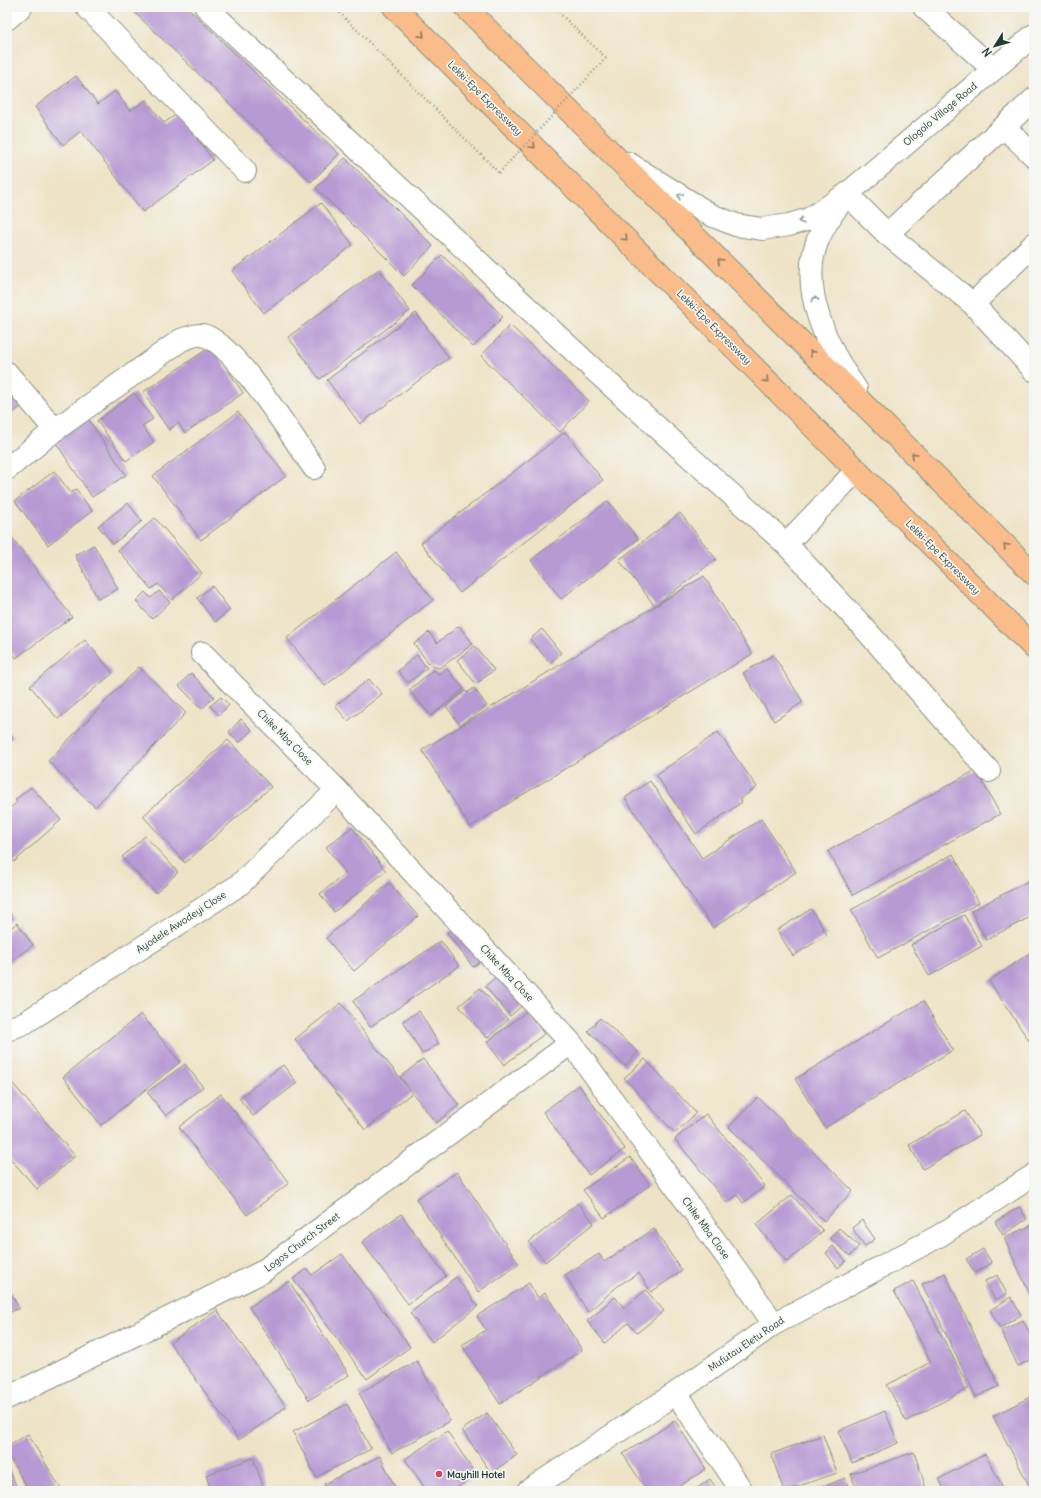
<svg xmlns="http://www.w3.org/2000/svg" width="1041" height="1498" font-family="Delius,sans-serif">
	<rect width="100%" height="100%" fill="#f6f6f2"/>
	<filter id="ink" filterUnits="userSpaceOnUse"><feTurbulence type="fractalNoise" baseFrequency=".025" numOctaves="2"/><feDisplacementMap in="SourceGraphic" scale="8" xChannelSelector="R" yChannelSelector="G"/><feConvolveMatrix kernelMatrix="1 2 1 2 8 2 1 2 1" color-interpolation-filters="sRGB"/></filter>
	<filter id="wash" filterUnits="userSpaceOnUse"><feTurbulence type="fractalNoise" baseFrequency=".012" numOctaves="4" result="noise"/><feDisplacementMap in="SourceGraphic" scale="16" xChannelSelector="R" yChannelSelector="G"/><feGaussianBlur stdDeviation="0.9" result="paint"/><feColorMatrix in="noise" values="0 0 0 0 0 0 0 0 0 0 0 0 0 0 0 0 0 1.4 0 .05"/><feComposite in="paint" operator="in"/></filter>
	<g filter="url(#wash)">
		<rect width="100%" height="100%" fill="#eee3c6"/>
		<g id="blocks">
			<!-- building -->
			<path fill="#b799d3" d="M 129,7 L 187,7 L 339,154 L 311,182 Z
				M 76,76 L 98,104 L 115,91 L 130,111 L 146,100 L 164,123 L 178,113 L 213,160 L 143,212 L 81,131 L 63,145 L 35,107 Z
				M 345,158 L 433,246 L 404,276 L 316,188 Z
				M 321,203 L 353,245 L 264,313 L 232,271 Z
				M 442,255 L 503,317 L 473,347 L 412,285 Z
				M 379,269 L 410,311 L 320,379 L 288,337 Z
				M 416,313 L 449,358 L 360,424 L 327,380 Z
				M 510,325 L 589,401 L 560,432 L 481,356 Z
				M 212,346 L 243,393 L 185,433 L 178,423 L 169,430 L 143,392 Z
				M 7,379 L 25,404 L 7,417 Z
				M 134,393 L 153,419 L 142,426 L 154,442 L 126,461 L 97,421 Z
				M 238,412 L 286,476 L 201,540 L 153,476 Z
				M 85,414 L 126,475 L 92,497 L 52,437 Z
				M 565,432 L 603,480 L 460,593 L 421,543 Z
				M 54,471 L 71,493 L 76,489 L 92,511 L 48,545 L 15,501 Z
				M 608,501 L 638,539 L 561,599 L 531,560 Z
				M 128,503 L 142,521 L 113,544 L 98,526 Z
				M 680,513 L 716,559 L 655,606 L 619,560 Z
				M 155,518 L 202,573 L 172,600 L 158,584 L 151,589 L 118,550 Z
				M 7,531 L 72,617 L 16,658 L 7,646 Z
				M 94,545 L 118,589 L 98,599 L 75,555 Z
				M 396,552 L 433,600 L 325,686 L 287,638 Z
				M 704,576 L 752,654 L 470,827 L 422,750 Z
				M 212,586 L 230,610 L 215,622 L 197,598 Z
				M 159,591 L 170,602 L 152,619 L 136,601 L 145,592 L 151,598 Z
				M 459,626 L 473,644 L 440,668 L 431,666 L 414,644 L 429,632 L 437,643 Z
				M 542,629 L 561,653 L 550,663 L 530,639 Z
				M 85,640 L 113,673 L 58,719 L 30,686 Z
				M 475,646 L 494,670 L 476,684 L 457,660 Z
				M 417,655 L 427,668 L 408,683 L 398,671 Z
				M 773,655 L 803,702 L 774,721 L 743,673 Z
				M 139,667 L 186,713 L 95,807 L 48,761 Z
				M 446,668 L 464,689 L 431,716 L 409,690 L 433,670 L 439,674 Z
				M 191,673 L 214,697 L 202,709 L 179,686 Z
				M 369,679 L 382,694 L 348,721 L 335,706 Z
				M 474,688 L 487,706 L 460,725 L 446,706 L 465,691 L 467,693 Z
				M 221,697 L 229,705 L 219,715 L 210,706 Z
				M 241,719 L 252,730 L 239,743 L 229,732 Z
				M 7,731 L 13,737 L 7,743 Z
				M 718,732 L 757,787 L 740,799 L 742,802 L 696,834 L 656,775 Z
				M 228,740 L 271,787 L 185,863 L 143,816 Z
				M 976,770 L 1000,814 L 853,895 L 828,851 Z
				M 650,781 L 702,858 L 761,819 L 796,872 L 713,928 L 625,798 Z
				M 31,787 L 61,820 L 14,862 L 7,854 L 7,819 L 10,816 L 7,811 L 17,802 L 15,800 Z
				M 352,827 L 386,871 L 334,912 L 320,894 L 346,873 L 326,847 Z
				M 145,836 L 178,872 L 156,893 L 122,857 Z
				M 953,854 L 979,903 L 878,958 L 851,910 Z
				M 1034,878 L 1034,915 L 986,940 L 971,911 Z
				M 389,883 L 418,916 L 354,971 L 326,938 Z
				M 811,909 L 827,935 L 793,956 L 777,930 Z
				M 7,910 L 13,918 L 7,923 Z
				M 964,915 L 982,946 L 929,976 L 911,945 Z
				M 17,923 L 33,945 L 7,964 L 7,931 Z
				M 458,925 L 484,959 L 473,967 L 447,933 Z
				M 441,941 L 459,966 L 370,1027 L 353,1001 Z
				M 1034,950 L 1034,1039 L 1030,1042 L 989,981 Z
				M 499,975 L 524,1004 L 510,1016 L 485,986 Z
				M 480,988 L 508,1020 L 487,1038 L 459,1006 Z
				M 923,1001 L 953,1050 L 825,1128 L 795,1079 Z
				M 341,1003 L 412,1093 L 365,1130 L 295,1039 Z
				M 419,1011 L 439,1044 L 422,1054 L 403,1021 Z
				M 527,1011 L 544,1034 L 504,1065 L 487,1042 Z
				M 141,1014 L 180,1062 L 101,1125 L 63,1077 Z
				M 600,1018 L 638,1052 L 625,1066 L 588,1031 Z
				M 423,1059 L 459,1105 L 436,1123 L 400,1077 Z
				M 645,1059 L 696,1113 L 675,1133 L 624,1078 Z
				M 185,1064 L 203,1087 L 166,1116 L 147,1092 Z
				M 283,1065 L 297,1083 L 253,1116 L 239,1098 Z
				M 7,1077 L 75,1156 L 37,1189 L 7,1155 Z
				M 579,1085 L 625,1149 L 589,1175 L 543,1112 Z
				M 221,1094 L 289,1183 L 247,1215 L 179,1127 Z
				M 758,1097 L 853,1191 L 824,1221 L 729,1127 Z
				M 965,1111 L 980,1135 L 923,1169 L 909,1145 Z
				M 706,1114 L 765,1186 L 743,1203 L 737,1195 L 727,1203 L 675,1139 Z
				M 630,1157 L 650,1185 L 604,1218 L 583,1190 Z
				M 457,1172 L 519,1264 L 478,1292 L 416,1199 Z
				M 792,1195 L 823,1231 L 787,1262 L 756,1225 Z
				M 578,1203 L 594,1223 L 545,1262 L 529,1242 Z
				M 1019,1207 L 1027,1219 L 1003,1235 L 995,1222 Z
				M 401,1214 L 446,1276 L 408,1304 L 362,1242 Z
				M 862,1220 L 875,1239 L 865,1246 L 852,1228 Z
				M 1034,1224 L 1034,1303 L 1004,1238 Z
				M 839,1228 L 859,1246 L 850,1256 L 830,1238 Z
				M 654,1229 L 682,1271 L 651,1292 L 639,1273 L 619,1285 L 588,1312 L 565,1275 L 599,1254 L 604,1262 Z
				M 833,1246 L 846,1261 L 838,1268 L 826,1253 Z
				M 983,1249 L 992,1263 L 975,1273 L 966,1259 Z
				M 342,1254 L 410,1347 L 367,1379 L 293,1279 L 307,1269 L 312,1275 Z
				M 945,1273 L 999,1386 L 976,1397 L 922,1284 Z
				M 997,1275 L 1007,1294 L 995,1300 L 985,1281 Z
				M 456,1277 L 478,1306 L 432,1342 L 410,1313 Z
				M 289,1281 L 349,1375 L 309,1400 L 249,1307 Z
				M 913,1281 L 969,1388 L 906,1421 L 887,1385 L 931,1362 L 894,1291 Z
				M 529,1283 L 538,1298 L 545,1293 L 582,1350 L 500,1404 L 462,1345 L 486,1330 L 477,1316 Z
				M 7,1286 L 19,1308 L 7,1314 Z
				M 646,1290 L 664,1311 L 637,1333 L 628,1323 L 605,1343 L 587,1321 L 615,1297 L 624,1308 Z
				M 1011,1297 L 1021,1315 L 1000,1328 L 990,1310 Z
				M 217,1310 L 286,1407 L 239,1440 L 170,1343 Z
				M 1023,1320 L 1034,1342 L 1034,1358 L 1018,1366 L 1001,1331 Z
				M 417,1361 L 450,1421 L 392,1453 L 359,1393 Z
				M 1034,1395 L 1034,1491 L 1032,1491 L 993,1416 Z
				M 347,1404 L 371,1449 L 316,1477 L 293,1432 Z
				M 885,1411 L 898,1443 L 852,1463 L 838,1431 Z
				M 487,1413 L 517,1455 L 491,1473 L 462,1430 Z
				M 675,1421 L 706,1469 L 672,1491 L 647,1491 L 623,1454 Z
				M 447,1431 L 476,1475 L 452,1491 L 427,1491 L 405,1459 Z
				M 28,1434 L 62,1491 L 29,1491 L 7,1453 L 7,1446 Z
				M 823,1435 L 837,1473 L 784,1491 L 771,1454 Z
				M 914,1452 L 927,1491 L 857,1491 L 851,1474 Z
				M 985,1454 L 1005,1491 L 945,1491 L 939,1479 Z
				M 380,1456 L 397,1491 L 328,1491 L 324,1484 Z
				M 253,1458 L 265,1491 L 211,1491 L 206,1475 Z
				M 7,1467 L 19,1491 L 7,1491 Z
				M 845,1478 L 850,1491 L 813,1491 Z
				M 710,1479 L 718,1491 L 693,1491 Z"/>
		</g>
	</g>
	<g filter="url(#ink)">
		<use href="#blocks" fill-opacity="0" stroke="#86907d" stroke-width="1"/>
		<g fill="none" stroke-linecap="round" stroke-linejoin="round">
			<defs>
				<path id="minor" d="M 87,7 L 245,171
					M 206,7 L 592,368 L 786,544 L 865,629 L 989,771
					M 924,7 L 993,69
					M 7,19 L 21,7
					M 1004,127 L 1034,156
					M 628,163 L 711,215 L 736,225 L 762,229 L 789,225 L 809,219 L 847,194 L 1034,35
					M 847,194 L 887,234 L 973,304 L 1034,370
					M 841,202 C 831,215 823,227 817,242 C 799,290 828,350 856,389
					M 887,234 L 1034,99
					M 973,304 L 1034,244
					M 7,373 L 55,430
					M 7,469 L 55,430 L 181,340 C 187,338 196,334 202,335 C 232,339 295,441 314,468
					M 786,544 L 857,470
					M 202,653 L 337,790 L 571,1043 L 740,1275 L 774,1324
					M 7,1030 L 26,1022 L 239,885 L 337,790
					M 676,1393 L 742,1491
					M 7,1398 L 262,1272 L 571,1043
					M 528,1491 L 676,1393 L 774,1324 L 939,1236 L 1034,1175"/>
				<path id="highway" d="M 394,7 L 1034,648
					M 465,7 L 1034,574"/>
			</defs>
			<!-- minor casing -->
			<use href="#minor" stroke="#86907d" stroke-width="24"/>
			<!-- highway casing -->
			<use href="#highway" stroke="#86907d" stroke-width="24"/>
			<!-- path -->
			<path stroke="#86907d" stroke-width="2.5" stroke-dasharray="1 3" stroke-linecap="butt" d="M 334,7 L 499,173
				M 553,7 L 606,58"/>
			<!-- minor -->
			<use href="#minor" stroke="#fff" stroke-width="22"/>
			<!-- highway -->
			<use href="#highway" stroke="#fabc8b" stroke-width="22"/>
			<!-- path-bridge -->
			<path stroke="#86907d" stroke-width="2.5" stroke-dasharray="1 3" stroke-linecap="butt" d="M 499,173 L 606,58"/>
		</g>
		<!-- one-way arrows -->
		<defs><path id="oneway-chevron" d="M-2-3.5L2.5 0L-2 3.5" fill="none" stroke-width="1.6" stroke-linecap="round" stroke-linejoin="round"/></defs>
		<g stroke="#82765b">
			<use href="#oneway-chevron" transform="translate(422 35) rotate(45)"/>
			<use href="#oneway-chevron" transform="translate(533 146) rotate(45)"/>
			<use href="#oneway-chevron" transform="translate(625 238) rotate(45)"/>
			<use href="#oneway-chevron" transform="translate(720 261) rotate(-135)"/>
			<use href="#oneway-chevron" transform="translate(812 353) rotate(-135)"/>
			<use href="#oneway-chevron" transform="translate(766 380) rotate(45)"/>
			<use href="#oneway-chevron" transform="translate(914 455) rotate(-135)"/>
			<use href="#oneway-chevron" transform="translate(1006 546) rotate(-135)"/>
		</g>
		<g stroke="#8f9e9a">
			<use href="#oneway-chevron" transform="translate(680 196) rotate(-148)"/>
			<use href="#oneway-chevron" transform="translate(801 221) rotate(163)"/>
			<use href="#oneway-chevron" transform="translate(815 299) rotate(-102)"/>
		</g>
	</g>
	<!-- markers -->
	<circle fill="#d1495b" stroke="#f6f6f2" stroke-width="1.5" cx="439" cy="1474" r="4"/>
	<g text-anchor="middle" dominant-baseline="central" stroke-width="3.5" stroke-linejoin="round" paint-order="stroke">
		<!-- street labels -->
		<g font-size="10" fill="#1f3d34" stroke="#f6f6f2">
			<text transform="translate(485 98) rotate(45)">Lekki-Epe Expressway</text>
			<text transform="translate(940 114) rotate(-40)">Ologolo Village Road</text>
			<text transform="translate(714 327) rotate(45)">Lekki-Epe Expressway</text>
			<text transform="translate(943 557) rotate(45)">Lekki-Epe Expressway</text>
			<text transform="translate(285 737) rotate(45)">Chike Mba Close</text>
			<text transform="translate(181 922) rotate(-33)">Ayodele Awodeyi Close</text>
			<text transform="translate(507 973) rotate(47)">Chike Mba Close</text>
			<text transform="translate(706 1228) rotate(54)">Chike Mba Close</text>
			<text transform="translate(302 1242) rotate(-37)">Logos Church Street</text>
			<text transform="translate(746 1344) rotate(-34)">Mufutau Eletu Road</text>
		</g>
		<!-- poi labels -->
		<g font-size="10" font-weight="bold" fill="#1f3d34" stroke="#f6f6f2" text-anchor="start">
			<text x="447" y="1474">Mayhill Hotel</text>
		</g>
	</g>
	<!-- margin -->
	<rect width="1041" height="1498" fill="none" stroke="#f6f6f2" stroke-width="24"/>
	<!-- north arrow -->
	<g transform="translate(995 46) rotate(233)" stroke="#f6f6f2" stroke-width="3" paint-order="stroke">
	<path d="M0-3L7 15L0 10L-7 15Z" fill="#1f3d34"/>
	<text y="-6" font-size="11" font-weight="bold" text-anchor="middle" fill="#1f3d34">N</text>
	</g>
</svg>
